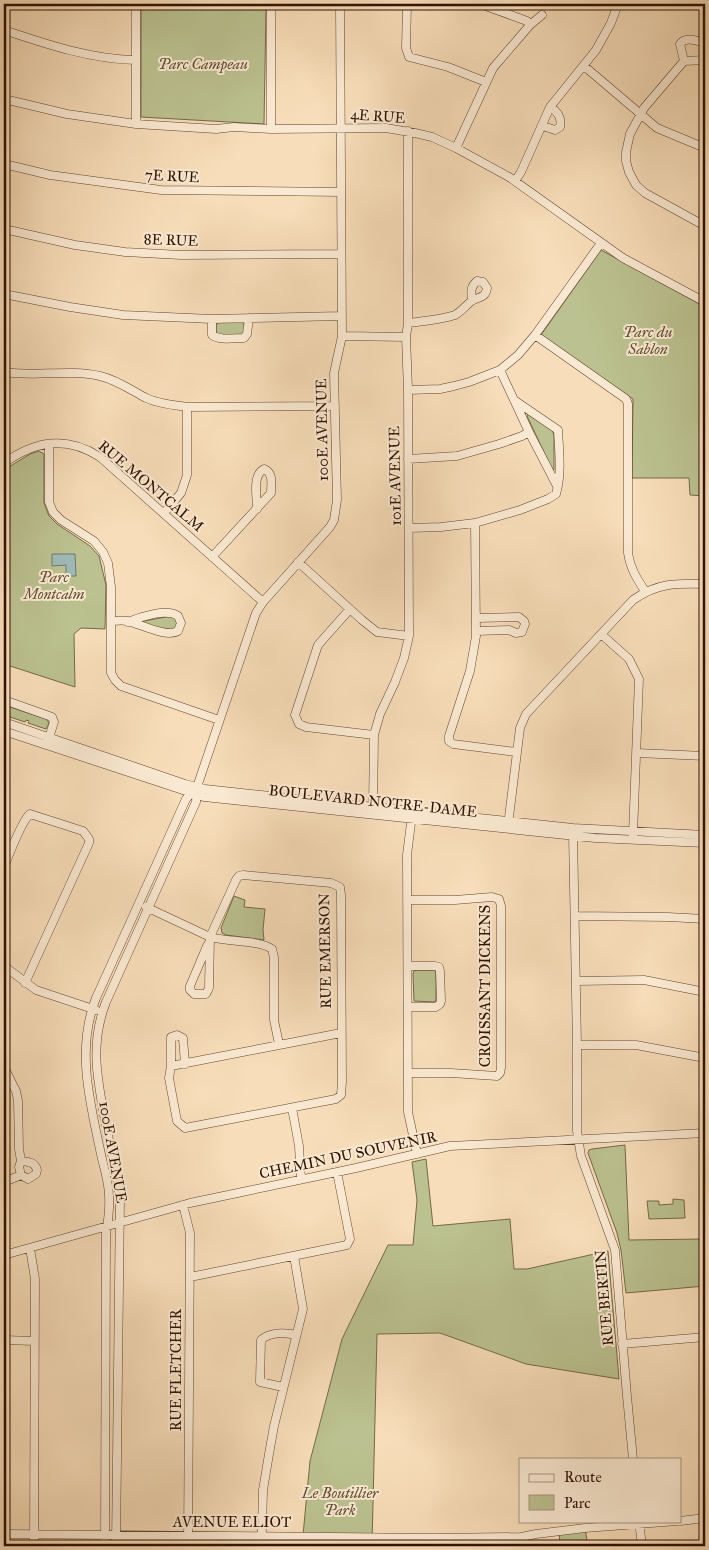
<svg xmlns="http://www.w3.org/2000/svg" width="709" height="1550" font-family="'IM FELL Great Primer',serif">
	<rect width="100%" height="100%" fill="#f7ddb9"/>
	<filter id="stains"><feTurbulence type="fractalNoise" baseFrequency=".004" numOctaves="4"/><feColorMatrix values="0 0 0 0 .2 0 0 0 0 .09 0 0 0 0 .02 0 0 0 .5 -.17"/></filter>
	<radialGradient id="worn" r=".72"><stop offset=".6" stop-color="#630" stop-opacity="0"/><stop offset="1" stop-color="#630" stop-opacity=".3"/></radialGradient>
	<!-- green -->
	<path fill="#bbc190" stroke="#766948" d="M 143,4 L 266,9 L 264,124 L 141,117 L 141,5 Z
		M 601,250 L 705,307 L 705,496 L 690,495 L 689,478 L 632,478 L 633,399 L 541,335 Z
		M 219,322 L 243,322 L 244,324 L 245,333 L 243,335 L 219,335 L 216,333 L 216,325 Z
		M 528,414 L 552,430 L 554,435 L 554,470 L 552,469 L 527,416 Z
		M 39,451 L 44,454 L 44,503 L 49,516 L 57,524 L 90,546 L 99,556 L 106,585 L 105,629 L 81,628 L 74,634 L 75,687 L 4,664 L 4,470 L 30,454 Z
		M 171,616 L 175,618 L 178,623 L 176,628 L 169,631 L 139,622 Z
		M 4,705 L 46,719 L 49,723 L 46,729 L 28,723 L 29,721 L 26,720 L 25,722 L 4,715 Z
		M 234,896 L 245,900 L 244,907 L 265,909 L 263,930 L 264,940 L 226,935 L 222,933 L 221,928 Z
		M 416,970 L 434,970 L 436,972 L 436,999 L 435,1002 L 414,1001 L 413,974 L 414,971 Z
		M 625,1145 L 629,1240 L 705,1239 L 705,1286 L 626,1293 L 621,1250 L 617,1233 L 588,1153 L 589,1150 L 592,1149 Z
		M 426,1159 L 433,1226 L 510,1219 L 514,1269 L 527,1269 L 608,1251 L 619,1379 L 526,1364 L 440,1333 L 377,1334 L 372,1546 L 302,1546 L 310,1461 L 342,1339 L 388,1245 L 413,1245 L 417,1200 L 412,1162 Z
		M 673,1199 L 684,1200 L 685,1218 L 649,1219 L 647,1201 L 659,1201 L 659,1205 L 673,1204 Z
		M 585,1528 L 588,1546 L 560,1546 L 559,1531 Z"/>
	<!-- water -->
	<path fill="#9ebab6" stroke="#72766d" d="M 52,554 L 75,554 L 76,576 L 66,576 L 66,565 L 52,566 Z"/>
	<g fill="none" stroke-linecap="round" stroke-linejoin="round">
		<defs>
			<path id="minor" d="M 136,4 L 136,124
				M 407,4 L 406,48 L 409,57 L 448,67 L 486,82
				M 480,4 L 527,21 L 530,25
				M 4,30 C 46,44 90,59 135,60
				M 705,43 C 696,41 686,36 680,44 L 684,61 L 644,108 L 630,134 L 626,152 L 626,161 L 629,172 L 636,185 L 645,193 L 705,226
				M 684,61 L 705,60
				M 584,66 L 657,128 L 705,148
				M 4,99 L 67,114 L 136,124 L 216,129 L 234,127 L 271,129 L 386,128 L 415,133 L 432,137 L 456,148 L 509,177 L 623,258 L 705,302
				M 543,126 L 555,130 L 560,127 C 562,119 558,111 550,107
				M 271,129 L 271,4
				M 456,148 L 493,68 L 530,25 L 542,15
				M 4,164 L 50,175 L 161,190 L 341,192
				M 515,181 L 521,172 L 550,107 L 596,50 L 611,23 L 618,4
				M 4,229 L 75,245 L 125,252 L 181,255 L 340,254
				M 4,294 L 70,307 L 123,315 L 212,319 L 341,316
				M 212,319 L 212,335 C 220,341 234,338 244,338 L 247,334 L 249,318
				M 408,323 C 423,321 440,320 455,315 C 462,311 467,304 473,300 C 480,297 486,297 487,288 L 483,282 L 477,281 C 470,287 471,292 472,301
				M 535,335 L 626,399 L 628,404 L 628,553 C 630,568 637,579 645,591
				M 342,336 L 406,337
				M 500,370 L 529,432 L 557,486
				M 4,372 C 36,377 69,369 100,376 C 117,380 131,390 146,398 C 159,404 173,405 187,407 L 335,406
				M 408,390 L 440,389 L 454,386 L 469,382 L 500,370 L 518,355 L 535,335 L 601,243
				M 49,444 L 49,502 L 53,512 L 61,520 L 94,541 L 103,552 L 108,563 L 111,587 L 111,673 L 115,680 L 121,686 L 219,720
				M 408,459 L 457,456 L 499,444 L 522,436 L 529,432
				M 4,463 C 35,441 66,435 100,457 L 263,602
				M 164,513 L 181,493 L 187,475 L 187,407
				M 475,523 L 476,636 L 470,671 L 449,736 L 449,741 L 453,744 L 516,752
				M 409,528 L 441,527 L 475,523 L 520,510 L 548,499 L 556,494 C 562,474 559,450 558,430 L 514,400
				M 212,557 L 271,493 C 271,484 274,473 264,469 C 252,475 257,497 257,509
				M 298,562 L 362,620 L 377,632 L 409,636
				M 350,609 L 318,645 L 295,715 L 299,724 L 306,727 L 374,735
				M 476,618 L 519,617 L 524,621 L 525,624 L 522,632 L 516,633 L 509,630 L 476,631
				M 111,621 C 116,621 122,620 127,621 C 141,624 166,638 178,631 L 181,623 L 178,616 C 167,608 140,617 128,622
				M 601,634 L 629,659 L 639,679 L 633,834
				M 4,700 L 52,717 L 54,722 L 48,741
				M 4,722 L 185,784 L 205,789 L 573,828 L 705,835
				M 4,731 L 204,797 L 595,838 L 705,843
				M 637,753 L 705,756
				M 703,756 L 705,723
				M 373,810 L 374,735 L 380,714 L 395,682 L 404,658 L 409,636 L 408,390 L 406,337 L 408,323 L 408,131
				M 412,815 L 407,855 L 408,1112 L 417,1154
				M 508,825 L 520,728 L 526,714 L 633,600 C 657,583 676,583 705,584
				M 573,833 L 577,1045 L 577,1131 L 581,1156 L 615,1250 L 627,1396 L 633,1459
				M 4,867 C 9,855 22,820 30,814 L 83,831 L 89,839 L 89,843 L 25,983
				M 408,900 L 455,900 L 492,897 L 499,899 L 501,906 L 501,1068 L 500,1073 L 497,1076 L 451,1073 L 409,1073
				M 146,907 L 210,937 C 227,942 260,940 272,949 L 274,957 L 274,1020 L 279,1044
				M 575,916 L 668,917 L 705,919
				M 4,966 L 36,990 L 96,1010
				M 408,966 L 435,966 L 439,967 L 440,971 L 441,1001 L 440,1004 L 436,1007 L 408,1007
				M 576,981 L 644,980 L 705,992
				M 577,1045 L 636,1045 L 705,1058
				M 185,1064 L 183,1038 L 177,1035 L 171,1037 L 171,1066 L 169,1078 L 177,1121 L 185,1128 L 336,1099 L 341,1095 L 342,1082 L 341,895 L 340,887 L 331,883 L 243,875 L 239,876 L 236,880 L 210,937 L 209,988 L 206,994 L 194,994 L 190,990 L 190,986 L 207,946 L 210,941
				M 171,1066 L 341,1033
				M 4,1067 L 16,1091 L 18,1101 L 19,1149 L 21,1161 L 19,1167 L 21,1175
				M 292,1108 L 299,1146 L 301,1179
				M 4,1182 L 21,1175 L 28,1179 L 36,1174 L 37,1170 C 35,1162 29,1162 21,1161
				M 183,1205 L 190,1233 L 188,1546
				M 30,1248 L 35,1279 L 34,1546
				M 4,1255 L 190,1203 L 356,1168 L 450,1146 L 705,1133
				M 190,1277 L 347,1245 L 350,1239 L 337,1172
				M 4,1340 L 34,1341
				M 622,1344 L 705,1337
				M 283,1387 L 260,1382 L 261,1340 C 270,1332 285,1332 296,1335
				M 639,1521 L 642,1546
				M 680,1521 L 705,1518
				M 4,1534 L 433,1538 L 521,1537 L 536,1534 L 585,1528 L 677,1521
				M 105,1546 L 106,1234 C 108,1222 110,1209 109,1196 C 109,1184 105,1171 102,1159 C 91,1106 75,1051 96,998 L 186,799 L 197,787
				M 116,1546 L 120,1198 L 118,1184 C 114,1163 109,1141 105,1120 C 97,1078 90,1043 106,1002 L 196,802 L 197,787 L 256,613 L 263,602 L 330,527 L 334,520 L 337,500 L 334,373 L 342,336 L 340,4
				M 260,1546 L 262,1529 L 263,1490 L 269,1454 L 274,1426 L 303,1309 L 294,1256"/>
		</defs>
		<!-- minor casing -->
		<use href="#minor" stroke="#62442e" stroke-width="9"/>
		<!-- minor -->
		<use href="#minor" stroke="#fae9d2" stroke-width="8"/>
	</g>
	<g text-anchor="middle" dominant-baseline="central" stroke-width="4" stroke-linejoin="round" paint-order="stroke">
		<!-- park labels -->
		<g font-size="15" font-style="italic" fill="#614f32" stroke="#fae9d2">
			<text x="203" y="64">Parc Campeau</text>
			<text x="648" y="332">Parc du<tspan x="648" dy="17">Sablon</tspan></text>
			<text x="54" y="577">Parc<tspan x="54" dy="17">Montcalm</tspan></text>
			<text x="340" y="1493">Le Boutillier<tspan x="340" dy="17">Park</tspan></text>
		</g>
		<!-- street labels -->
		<g font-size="15" fill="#301100" stroke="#fae9d2">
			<text transform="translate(378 116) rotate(4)">4E RUE</text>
			<text transform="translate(172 176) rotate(3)">7E RUE</text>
			<text transform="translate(171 240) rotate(2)">8E RUE</text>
			<text transform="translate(322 430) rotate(-91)">100E AVENUE</text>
			<text transform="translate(395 476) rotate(-91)">101E AVENUE</text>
			<text transform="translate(151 486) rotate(40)">RUE MONTCALM</text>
			<text transform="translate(373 801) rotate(6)">BOULEVARD NOTRE-DAME</text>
			<text transform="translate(325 951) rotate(-91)">RUE EMERSON</text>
			<text transform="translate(485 986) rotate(-90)">CROISSANT DICKENS</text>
			<text transform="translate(113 1152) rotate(80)">100E AVENUE</text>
			<text transform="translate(348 1155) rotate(-12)">CHEMIN DU SOUVENIR</text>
			<text transform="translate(604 1298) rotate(-95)">RUE BERTIN</text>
			<text transform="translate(176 1370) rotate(-90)">RUE FLETCHER</text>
			<text x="232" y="1522">AVENUE ELIOT</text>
		</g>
	</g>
	<!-- margin -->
	<rect width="709" height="1550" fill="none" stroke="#f7ddb9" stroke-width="20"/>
	<rect x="5" y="5" width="699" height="1540" fill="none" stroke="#301100" stroke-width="2.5"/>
	<rect x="10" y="10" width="689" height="1530" fill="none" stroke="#301100"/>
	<!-- legend -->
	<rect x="519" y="1458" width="162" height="65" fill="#fae9d2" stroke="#a9937e"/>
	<rect x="529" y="1474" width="25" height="8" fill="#fae9d2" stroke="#a9937e"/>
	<text x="564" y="1482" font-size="15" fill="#301100">Route</text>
	<rect x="529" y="1495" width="25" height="15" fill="#bbc190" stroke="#a9937e"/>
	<text x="564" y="1508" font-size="15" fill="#301100">Parc</text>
	<rect width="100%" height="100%" filter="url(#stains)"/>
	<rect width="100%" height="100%" fill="url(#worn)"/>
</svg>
